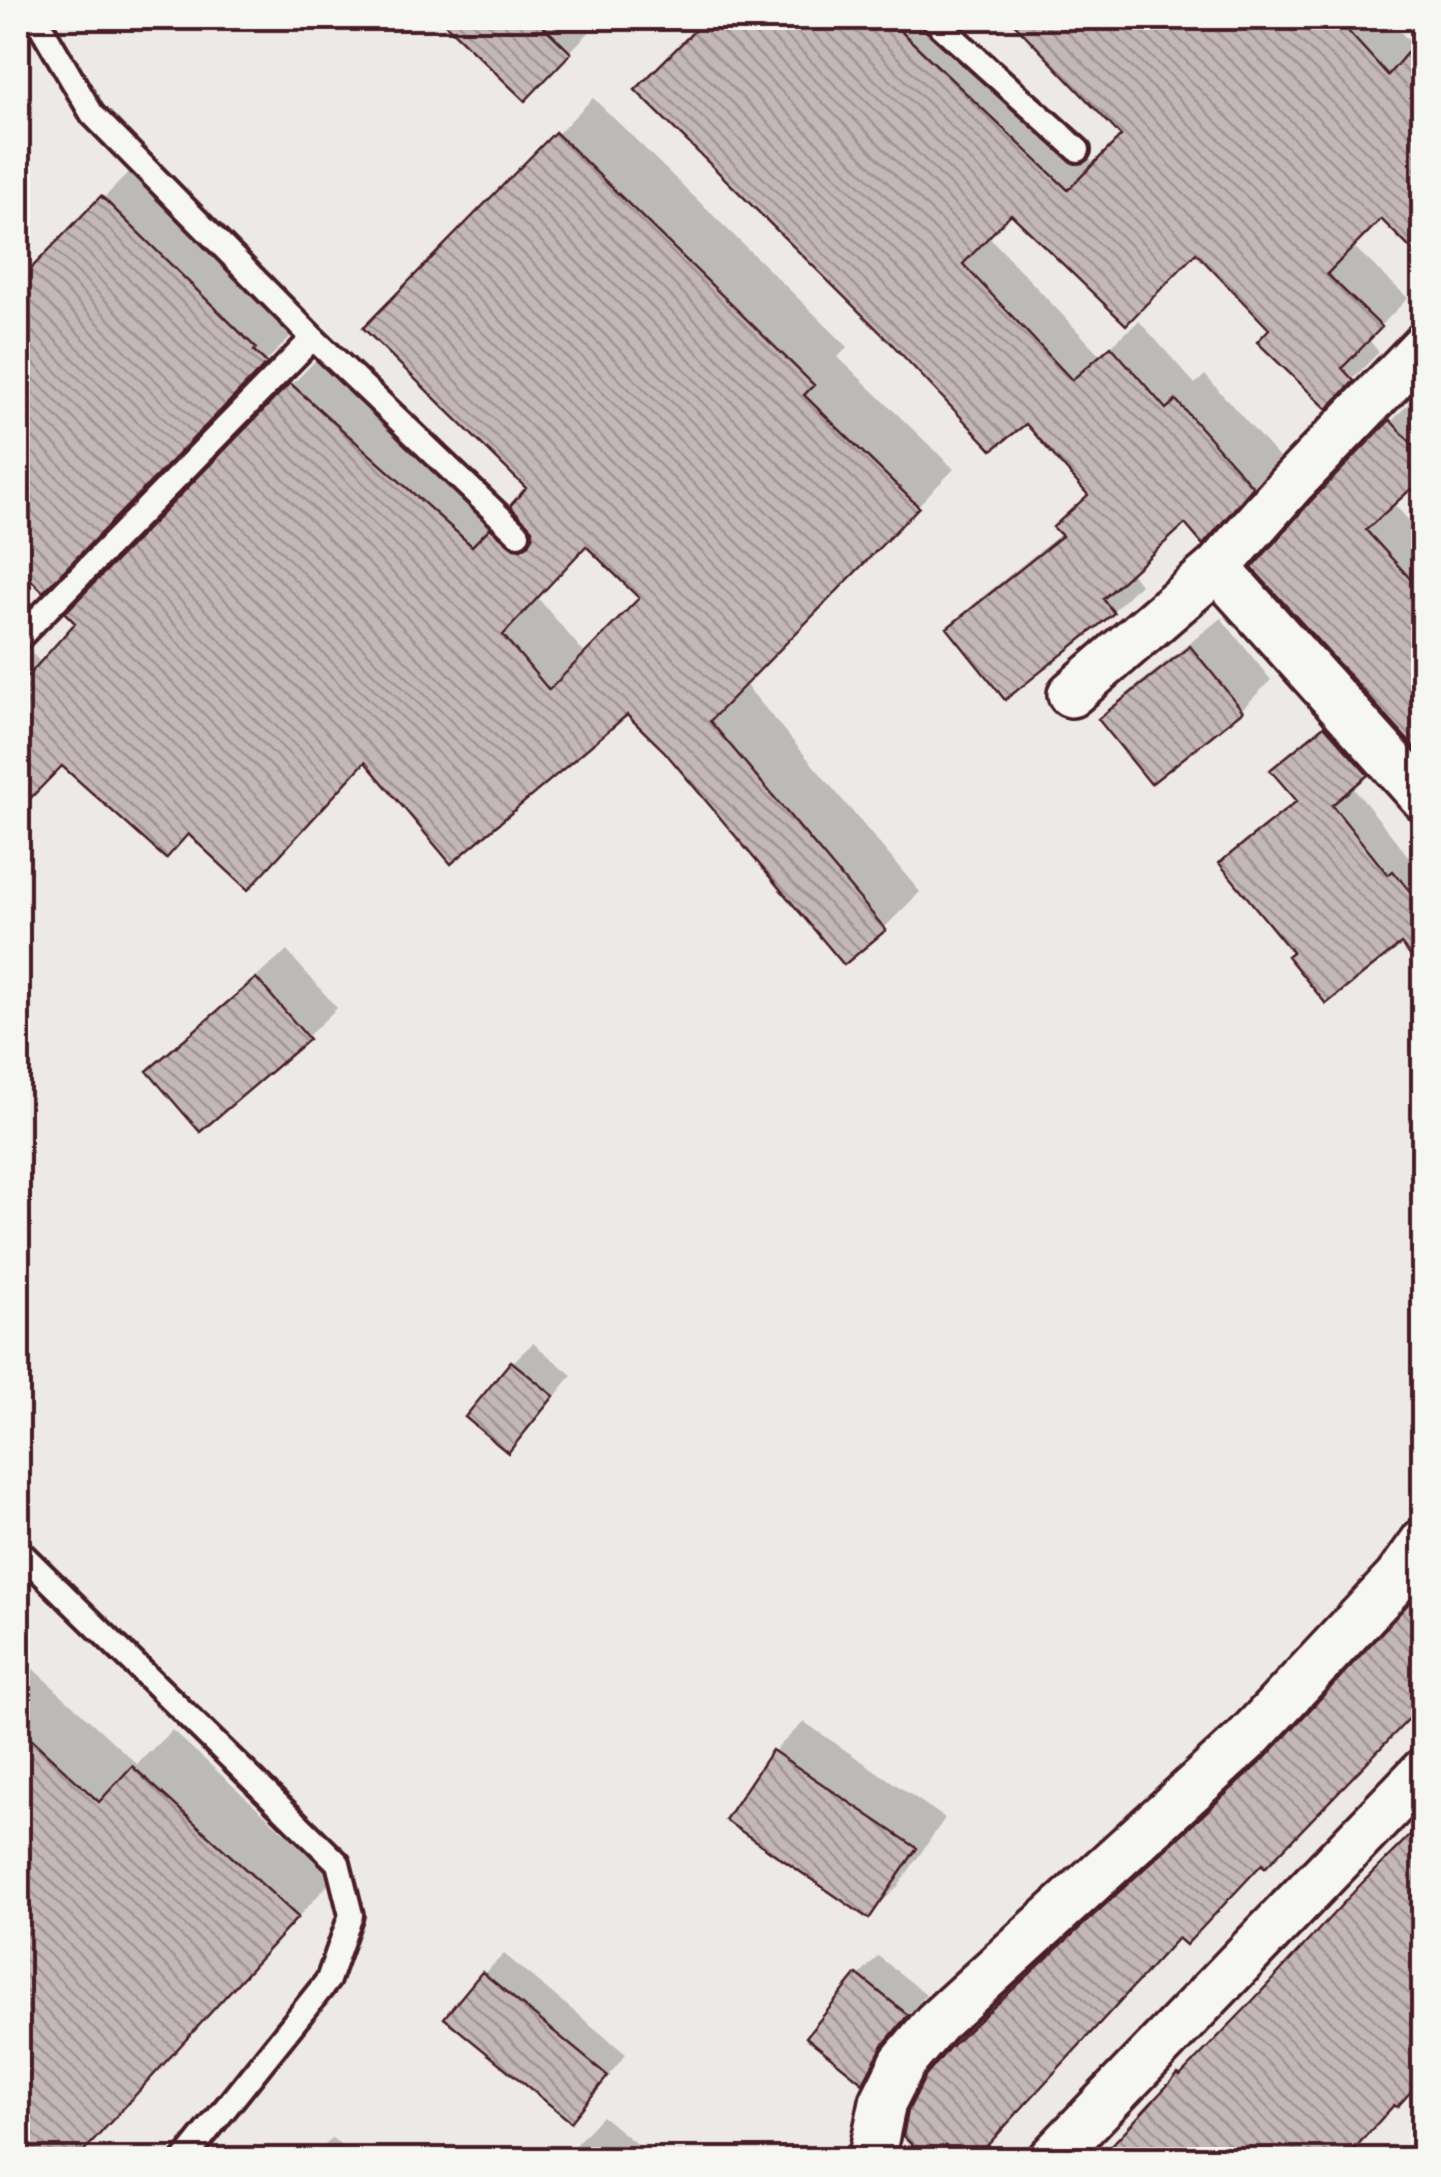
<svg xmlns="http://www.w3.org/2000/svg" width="1441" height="2177" font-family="'Gochi Hand',sans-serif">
	<defs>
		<pattern id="building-back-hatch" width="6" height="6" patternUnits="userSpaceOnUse" patternTransform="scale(2.5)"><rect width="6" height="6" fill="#c4b7b7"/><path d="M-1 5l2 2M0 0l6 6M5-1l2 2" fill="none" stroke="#a19495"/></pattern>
	</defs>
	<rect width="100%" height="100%" fill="#ece9e6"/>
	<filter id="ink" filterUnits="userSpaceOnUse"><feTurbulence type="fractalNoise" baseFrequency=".01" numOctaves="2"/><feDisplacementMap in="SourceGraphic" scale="20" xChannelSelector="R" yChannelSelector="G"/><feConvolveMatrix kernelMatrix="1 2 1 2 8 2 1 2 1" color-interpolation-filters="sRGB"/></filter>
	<g filter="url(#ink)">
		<!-- shadow -->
		<path fill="#0003" fill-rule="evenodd" d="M 443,18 L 594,18 L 599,22 L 525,98 Z
			M 711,18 L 942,18 L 1096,165 L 1124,136 L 1012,18 L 1387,18 L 1415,47 L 1381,216 L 1352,245 L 1408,298 L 1368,339 L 1379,352 L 1327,405 L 1272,329 L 1197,250 L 1012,211 L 988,236 L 1100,355 L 1139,321 L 1195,384 L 1205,375 L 1279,458 L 1230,514 L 1185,521 L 1130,571 L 1140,584 L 1113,611 L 1005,697 L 950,628 L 977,601 L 1062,533 L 1090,493 L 1026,421 L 890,339 L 639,90 Z
			M 593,98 L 848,347 L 838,357 L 954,469 L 744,683 L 920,892 L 884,928 L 666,749 L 627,712 L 367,760 L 248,887 L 189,832 L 62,762 L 18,808 L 18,638 L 42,664 L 79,623 L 68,613 L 327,349 L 509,511 L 530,488 L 366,328 ZM 587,544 L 642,598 L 586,655 L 537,597 Z
			M 139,162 L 301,326 L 43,588 L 26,571 L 18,580 L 18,286 Z
			M 1418,394 L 1424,400 L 1424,498 L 1411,486 L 1393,503 L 1424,537 L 1424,754 L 1312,504 Z
			M 1221,618 L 1271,680 L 1242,709 L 1102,719 L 1131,690 Z
			M 1345,708 L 1386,754 L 1352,786 L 1409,857 L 1414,853 L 1424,864 L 1424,969 L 1401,941 L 1295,951 L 1222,863 L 1242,843 L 1298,799 L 1274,770 L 1294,750 Z
			M 287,951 L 337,1008 L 307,1037 L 150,1071 L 180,1042 Z
			M 533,1343 L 572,1375 L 528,1430 L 508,1449 L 513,1362 Z
			M 18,1655 L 137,1764 L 172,1730 L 334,1878 L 76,2160 L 18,2160 Z
			M 804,1722 L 945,1818 L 898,1886 L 869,1916 L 728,1819 L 774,1751 Z
			M 504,1954 L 626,2054 L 590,2099 L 570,2119 L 484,1974 Z
			M 878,1956 L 926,1994 L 902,2023 L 883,2060 L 863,2079 L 859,1976 Z
			M 602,2116 L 656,2160 L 561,2160 Z
			M 332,2138 L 357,2160 L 311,2160 Z"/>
		<!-- building -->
		<path fill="url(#building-back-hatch)" stroke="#4a1f2b" stroke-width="2.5" fill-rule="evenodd" d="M 439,18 L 535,18 L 571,53 L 525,101 Z
			M 707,18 L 887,18 L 1068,190 L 1121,136 L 1009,18 L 1336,18 L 1388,75 L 1424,33 L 1424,262 L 1381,219 L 1327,274 L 1382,327 L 1342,368 L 1354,381 L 1327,409 L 1257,342 L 1269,329 L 1196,253 L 1126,325 L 1011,214 L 963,264 L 1072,380 L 1111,346 L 1166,409 L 1176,400 L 1253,487 L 1203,545 L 1185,524 L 1103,599 L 1114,613 L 1005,700 L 947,628 L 1062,536 L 1053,527 L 1088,495 L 1026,424 L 992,450 L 889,341 L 635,90 Z
			M 555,132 L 814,385 L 804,395 L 919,507 L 710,721 L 886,930 L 844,965 L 664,751 L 627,715 L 451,864 L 365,762 L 248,890 L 188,834 L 166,859 L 62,766 L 18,811 L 18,687 L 75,623 L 65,613 L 290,383 L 472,546 L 490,528 L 514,548 L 521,549 L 529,544 L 533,537 L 532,529 L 510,506 L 526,488 L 363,328 ZM 586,546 L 639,598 L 549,690 L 503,635 Z
			M 101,196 L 256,348 L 254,351 L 267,363 L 43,592 L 18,567 L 18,282 Z
			M 1390,420 L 1424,457 L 1424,502 L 1411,489 L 1366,530 L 1424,594 L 1424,758 L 1252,568 L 1310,502 Z
			M 1190,646 L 1243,711 L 1151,784 L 1098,719 Z
			M 1324,726 L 1368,775 L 1332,805 L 1388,875 L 1393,871 L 1424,908 L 1424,973 L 1401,944 L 1326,1004 L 1287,956 L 1292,952 L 1219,863 L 1297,801 L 1270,770 Z
			M 256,978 L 309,1039 L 200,1132 L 147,1071 Z
			M 511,1361 L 554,1396 L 508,1453 L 465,1417 Z
			M 1424,1587 L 1424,1703 L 1265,1868 L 1262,1864 L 1186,1945 L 1178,1938 L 974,2160 L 927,2160 L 903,2136 L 908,2111 L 925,2077 L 949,2048 L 1265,1758 Z
			M 18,1727 L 99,1802 L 132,1766 L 298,1917 L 76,2160 L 18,2160 Z
			M 772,1750 L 917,1848 L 869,1919 L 725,1820 Z
			M 1424,1821 L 1424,2077 L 1397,2107 L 1394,2105 L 1344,2160 L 1098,2160 L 1178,2074 L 1180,2076 L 1245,2009 L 1363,1882 Z
			M 482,1972 L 608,2076 L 571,2122 L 444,2018 Z
			M 857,1974 L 908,2015 L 883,2045 L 863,2083 L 806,2037 Z"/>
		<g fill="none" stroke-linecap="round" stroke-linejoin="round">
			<defs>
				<path id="service" d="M 36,18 L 92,114 L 313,338 L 518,534
					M 932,18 L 1078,150
					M 18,639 L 313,338
					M 18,1550 L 338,1863 L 351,1915 L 328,1980 L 184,2160"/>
				<path id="minor" d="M 1217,568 L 1424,798
					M 1071,694 L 1217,568 L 1291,484 L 1424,346
					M 871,2160 L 883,2102 L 903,2062 L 936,2023 L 1247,1739 L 1397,1579 L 1424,1541
					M 1050,2160 L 1424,1771"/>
			</defs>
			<!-- service casing -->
			<use href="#service" stroke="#4a1f2b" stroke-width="30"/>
			<!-- minor casing -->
			<use href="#minor" stroke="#4a1f2b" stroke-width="52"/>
			<!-- service -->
			<use href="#service" stroke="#f6f6f2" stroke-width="22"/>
			<!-- minor -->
			<use href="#minor" stroke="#f6f6f2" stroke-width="45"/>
		</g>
	</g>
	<!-- margin -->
	<rect width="1441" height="2177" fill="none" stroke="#f6f6f2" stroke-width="60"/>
	<rect x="30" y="30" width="1381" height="2117" fill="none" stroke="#4a1f2b" stroke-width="4" filter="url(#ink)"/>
</svg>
